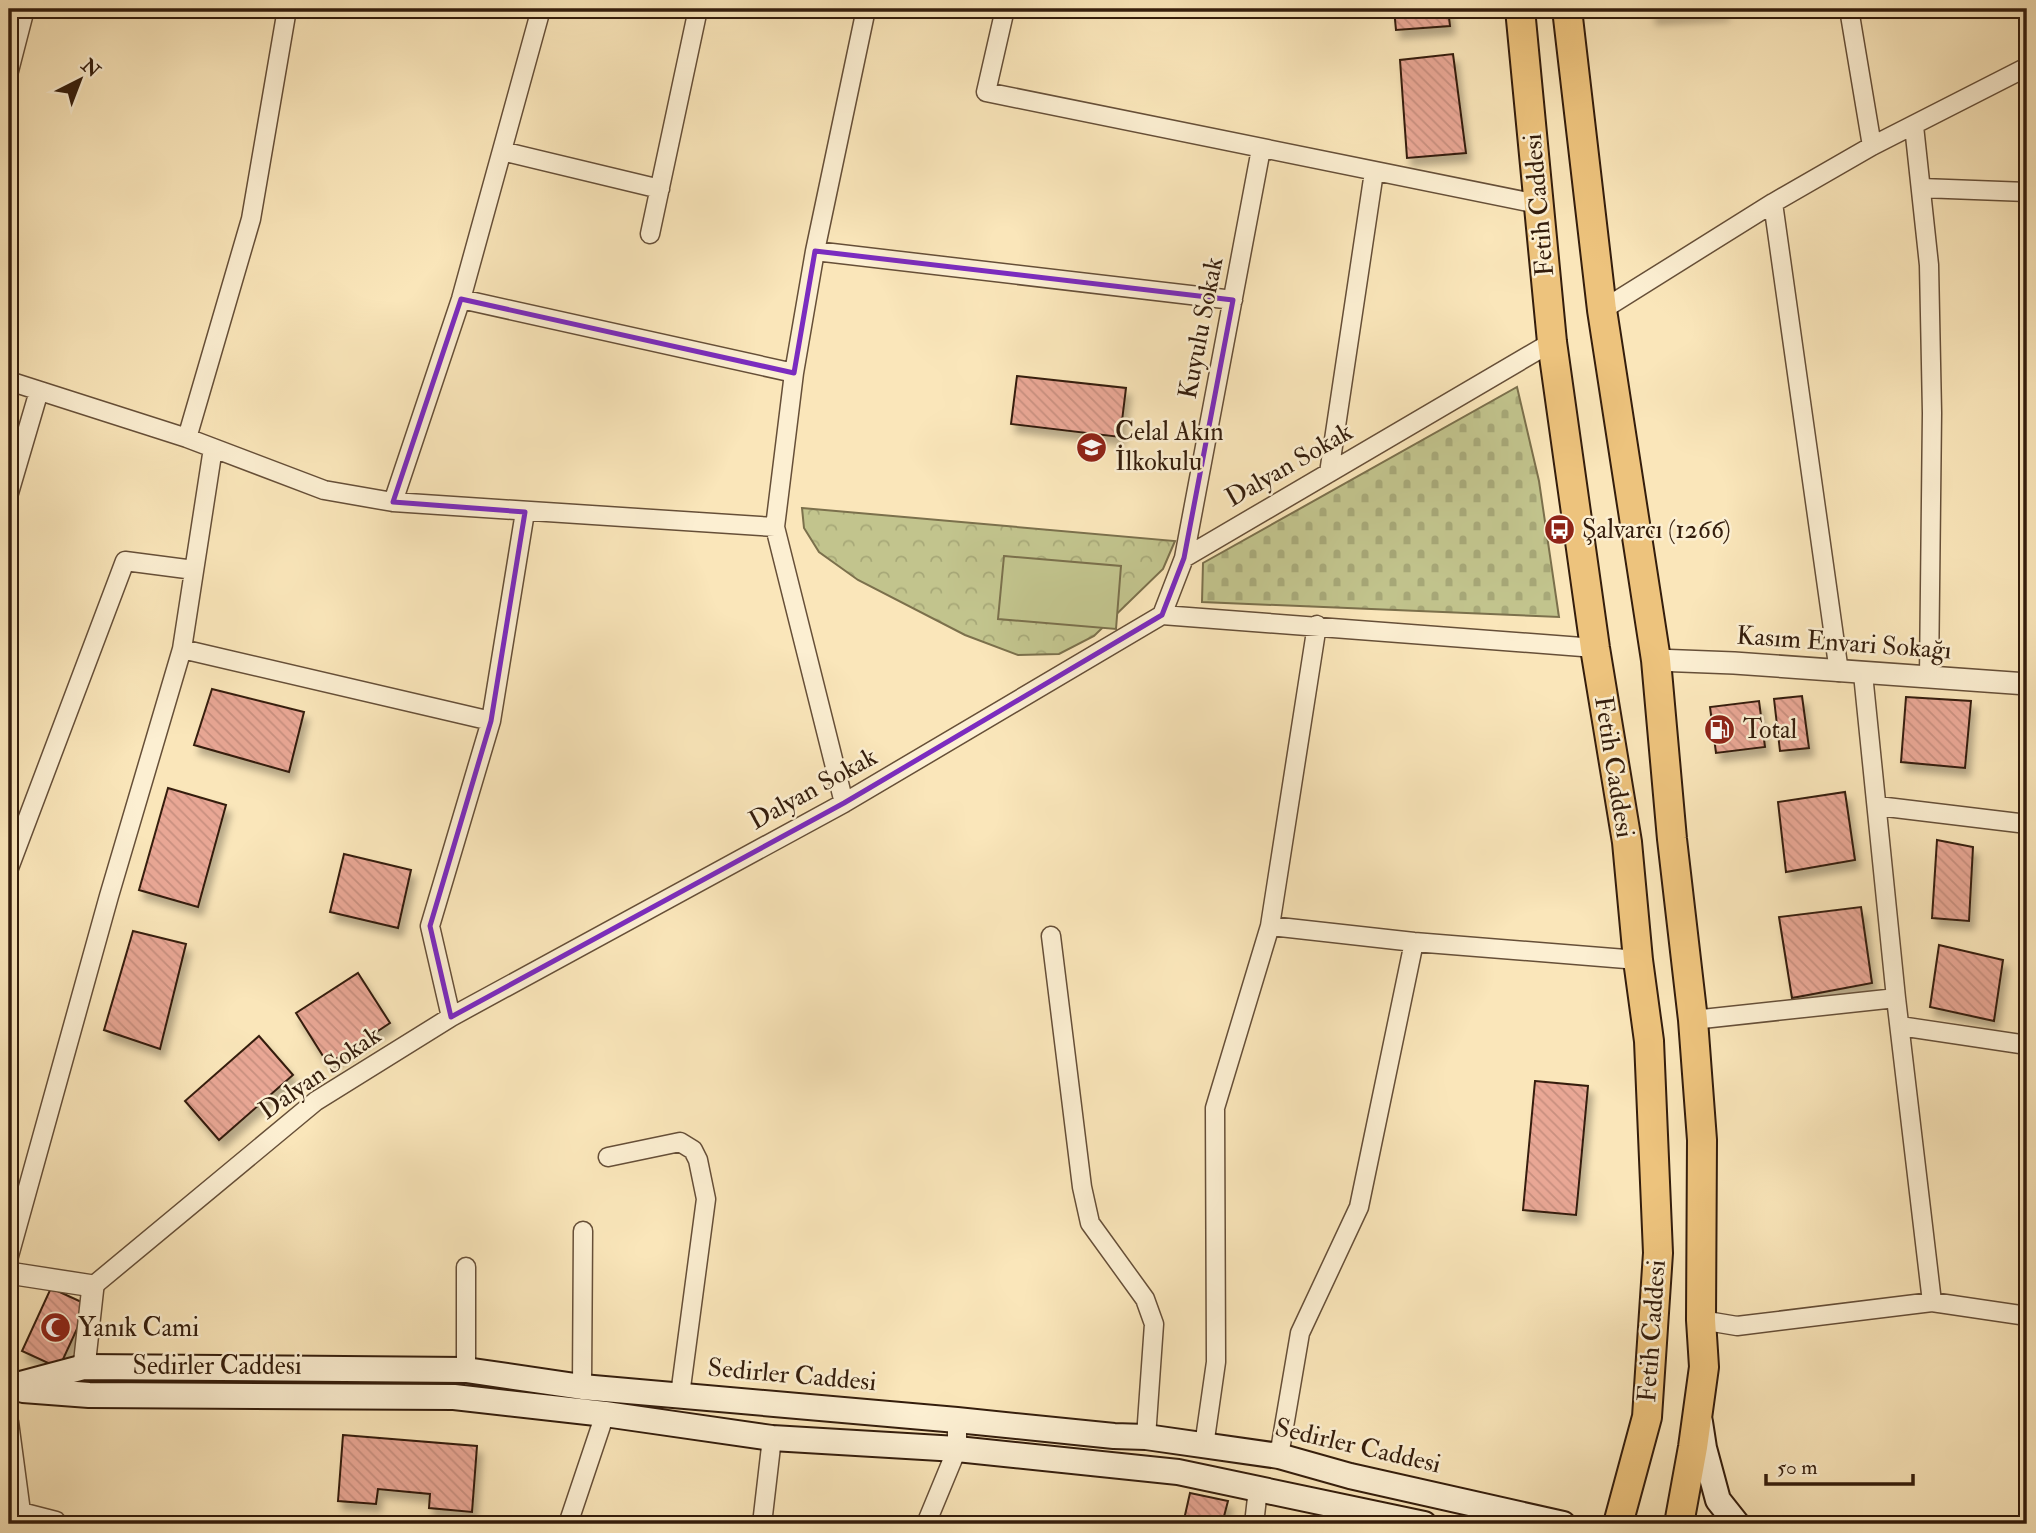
<svg xmlns="http://www.w3.org/2000/svg" width="2036" height="1533" font-family="'IM FELL Double Pica',serif">
	<defs>
		<pattern id="cemetery-stones" width="16" height="16" patternUnits="userSpaceOnUse" patternTransform="scale(1.75)"><rect width="16" height="16" fill="#c2c48d"/><path d="M2 7V4a2 2 0 0 1 4 0v3zM10 15v-3a2 2 0 0 1 4 0v3z" fill="#a7a878"/></pattern>
		<pattern id="park-crowns" width="20" height="18" patternUnits="userSpaceOnUse" patternTransform="scale(1.75)"><rect width="20" height="18" fill="#c2c48d"/><path d="M2 6a3 3 0 1 1 6 0M12 15a3 3 0 1 1 6 0" fill="none" stroke="#a7a878"/></pattern>
		<pattern id="building-back-hatch" width="6" height="6" patternUnits="userSpaceOnUse" patternTransform="scale(1.75)"><rect width="6" height="6" fill="#e9a795"/><path d="M-1 5l2 2M0 0l6 6M5-1l2 2" fill="none" stroke="#c88f7f"/></pattern>
		<filter id="shadow"><feDropShadow dx="4.5" dy="8" stdDeviation="3.5" flood-color="#0004"/></filter>
	</defs>
	<rect width="100%" height="100%" fill="#fae6ba"/>
	<filter id="stains"><feTurbulence type="fractalNoise" baseFrequency=".00286" numOctaves="4"/><feColorMatrix values="0 0 0 0 .2 0 0 0 0 .09 0 0 0 0 .02 0 0 0 .5 -.17"/></filter>
	<radialGradient id="worn" r=".72"><stop offset=".6" stop-color="#630" stop-opacity="0"/><stop offset="1" stop-color="#630" stop-opacity=".3"/></radialGradient>
	<!-- cemetery -->
	<path fill="url(#cemetery-stones)" stroke="#7b704c" stroke-width="2" d="M 1517,387 L 1539,481 L 1559,617 L 1202,602 L 1203,563 Z"/>
	<!-- park -->
	<path fill="url(#park-crowns)" stroke="#7b704c" stroke-width="2" d="M 802,508 L 1175,541 L 1163,569 L 1094,636 L 1059,654 L 1018,655 L 965,635 L 858,580 L 819,552 L 804,528 Z"/>
	<!-- garden -->
	<path fill="#c2c48d" stroke="#7b704c" stroke-width="2" d="M 1004,556 L 1121,566 L 1116,629 L 998,619 Z"/>
	<!-- building -->
	<path fill="url(#building-back-hatch)" stroke="#341d0c" stroke-width="2" filter="url(#shadow)" d="M 1394,9 L 1448,9 L 1450,26 L 1396,30 Z
		M 1651,9 L 1724,9 L 1724,12 L 1652,16 Z
		M 1453,54 L 1466,153 L 1407,158 L 1400,60 Z
		M 1017,376 L 1126,388 L 1120,437 L 1011,424 Z
		M 212,689 L 304,712 L 289,772 L 194,745 Z
		M 1802,696 L 1809,748 L 1780,751 L 1774,699 Z
		M 1906,697 L 1971,701 L 1965,768 L 1901,762 Z
		M 1759,701 L 1765,747 L 1716,753 L 1710,707 Z
		M 2027,718 L 2027,775 L 2021,774 Z
		M 168,788 L 226,805 L 198,907 L 139,890 Z
		M 1845,792 L 1855,860 L 1786,872 L 1778,802 Z
		M 1937,840 L 1973,847 L 1969,921 L 1932,918 Z
		M 344,854 L 411,870 L 398,928 L 330,912 Z
		M 1861,907 L 1872,983 L 1792,998 L 1779,917 Z
		M 133,931 L 186,944 L 160,1049 L 104,1030 Z
		M 1939,945 L 2003,960 L 1994,1021 L 1930,1007 Z
		M 358,973 L 390,1023 L 328,1064 L 296,1013 Z
		M 259,1036 L 293,1075 L 219,1140 L 185,1101 Z
		M 1535,1081 L 1588,1086 L 1576,1215 L 1523,1210 Z
		M 51,1288 L 88,1305 L 59,1368 L 22,1351 Z
		M 343,1435 L 477,1446 L 472,1512 L 429,1508 L 430,1494 L 378,1489 L 376,1504 L 338,1501 Z
		M 1190,1493 L 1228,1501 L 1222,1524 L 1183,1524 Z"/>
	<g fill="none" stroke-linecap="round" stroke-linejoin="round">
		<defs>
			<path id="minor" d="M 1005,9 L 986,92 L 1538,204
				M 1849,9 L 1872,146
				M 9,71 L 25,9
				M 1914,126 L 1929,265 L 1932,413 L 1929,677
				M 502,151 L 660,189
				M 1922,188 L 2027,192
				M 1773,203 L 1839,672
				M 650,234 L 698,9
				M 815,251 L 1233,300
				M 461,299 L 794,373
				M 1602,310 L 1773,203 L 1872,146 L 2027,67
				M 9,381 L 187,438 L 324,490 L 393,502 L 775,527
				M 187,438 L 251,219 L 287,9
				M 1329,473 L 1374,172
				M 9,493 L 39,391
				M 393,502 L 461,299 L 541,9
				M 1184,558 L 1261,149
				M 1162,615 L 1595,648
				M 182,649 L 491,721
				M 1863,674 L 1896,998 L 1932,1302
				M 844,803 L 775,527 L 794,373 L 815,251 L 866,9
				M 1878,806 L 2027,824
				M 9,868 L 125,561 L 194,570
				M 1270,926 L 1414,942 L 1638,960
				M 1051,936 L 1082,1187 L 1090,1223 L 1145,1299 L 1154,1324 L 1146,1437
				M 451,1017 L 430,926 L 491,721 L 525,512
				M 1693,1020 L 1896,998
				M 1900,1026 L 2027,1045
				M 608,1157 L 680,1142 L 693,1150 L 698,1160 L 706,1199 L 680,1395
				M 9,1256 L 109,896 L 182,649 L 213,448
				M 93,1286 L 316,1101 L 451,1017 L 844,803 L 1162,615 L 1184,558 L 1552,342
				M 1701,1320 L 1737,1326 L 1932,1302 L 2027,1316
				M 466,1370 L 466,1267
				M 582,1387 L 583,1231
				M 9,1422 L 21,1512 L 56,1521 L 58,1524
				M 1204,1446 L 1216,1362 L 1215,1108 L 1270,926 L 1317,625
				M 1279,1456 L 1300,1333 L 1359,1207 L 1414,942
				M 568,1524 L 605,1414
				M 762,1524 L 772,1438
				M 926,1524 L 957,1449 L 957,1420
				M 1254,1524 L 1258,1489"/>
			<path id="tertiary" d="M 1656,660 L 1734,663 L 2027,684
				M 9,1273 L 93,1286 L 84,1367"/>
			<path id="secondary" d="M 9,1387 L 84,1367 L 466,1370 L 582,1387 L 957,1420 L 1114,1436 L 1146,1437 L 1279,1456 L 1350,1476 L 1563,1524
				M 23,1390 L 89,1395 L 454,1397 L 605,1414 L 772,1438 L 957,1449 L 1178,1472 L 1424,1524
				M 1700,1422 L 1704,1448 L 1718,1500 L 1737,1524"/>
			<path id="primary" d="M 1520,9 L 1552,342 L 1595,648 L 1627,842 L 1638,960 L 1649,1041 L 1658,1253 L 1647,1417 L 1618,1524
				M 1567,9 L 1602,310 L 1656,660 L 1672,839 L 1693,1020 L 1702,1140 L 1701,1320 L 1704,1367 L 1693,1447 L 1679,1524"/>
		</defs>
		<!-- minor casing -->
		<use href="#minor" stroke="#664f38" stroke-width="21"/>
		<!-- tertiary casing -->
		<use href="#tertiary" stroke="#664f38" stroke-width="24"/>
		<!-- secondary casing -->
		<use href="#secondary" stroke="#341d0c" stroke-width="28"/>
		<!-- primary casing -->
		<use href="#primary" stroke="#341d0c" stroke-width="32"/>
		<!-- minor -->
		<use href="#minor" stroke="#fcefd2" stroke-width="18"/>
		<!-- tertiary -->
		<use href="#tertiary" stroke="#fcefd2" stroke-width="21"/>
		<!-- secondary -->
		<use href="#secondary" stroke="#fcefd2" stroke-width="24"/>
		<!-- primary -->
		<use href="#primary" stroke="#edc37d" stroke-width="28"/>
	</g>
	<!-- marked area -->
	<path fill="none" stroke="#7b2cbf" stroke-width="5" stroke-linejoin="round" d="M 815,251 L 1233,300 L 1184,558 L 1162,615 L 844,803 L 451,1017 L 430,926 L 491,721 L 525,512 L 393,502 L 461,299 L 794,373 Z"/>
	<!-- icons -->
	<defs>
		<symbol id="school-disc" viewBox="-11 -11 22 22"><circle r="9.5" fill="#8f2418" stroke="#fcefd2"/><path d="M0-5L7-2L0 1L-7-2ZM-4 1L0 2.5L4 1V4Q0 6-4 4Z" fill="#fff"/></symbol>
		<symbol id="bus-disc" viewBox="-11 -11 22 22"><circle r="9.5" fill="#8f2418" stroke="#fcefd2"/><path d="M-5-6H5V4H4V6H2V4H-2V6H-4V4H-5ZM-3.5-4V0h7V-4ZM-3.5 1.2v1.5H-2V1.2ZM2 1.2v1.5H3.5V1.2Z" fill="#fff"/></symbol>
		<symbol id="fuel-disc" viewBox="-11 -11 22 22"><circle r="9.5" fill="#8f2418" stroke="#fcefd2"/><path d="M-5.5-6h7V0h2V4h1.3V-2.5L3-4.5l.8-.8L6-3V5H2.5V1h-1V6h-7ZM-4.2-4.7v3.2H.2V-4.7Z" fill="#fff"/></symbol>
		<symbol id="mosque-disc" viewBox="-11 -11 22 22"><circle r="9.5" fill="#8f2418" stroke="#fcefd2"/><path d="M3.5-4.9A6 6 0 1 0 3.5 4.9A5 5 0 1 1 3.5-4.9Z" fill="#fff"/></symbol>
	</defs>
	<g fill-rule="evenodd">
		<use href="#school-disc" x="1074" y="430" width="35" height="35"/>
		<use href="#bus-disc" x="1542" y="512" width="35" height="35"/>
		<use href="#fuel-disc" x="1702" y="712" width="35" height="35"/>
		<use href="#mosque-disc" x="38" y="1310" width="35" height="35"/>
	</g>
	<g text-anchor="middle" dominant-baseline="central" stroke-width="5" stroke-linejoin="round" paint-order="stroke">
		<!-- street labels -->
		<g font-size="26" fill="#341d0c" stroke="#fcefd2">
			<text transform="translate(1539 205) rotate(-95)">Fetih Caddesi</text>
			<text transform="translate(1201 328) rotate(-79)">Kuyulu Sokak</text>
			<text transform="translate(1289 465) rotate(-30)">Dalyan Sokak</text>
			<text transform="translate(1844 643) rotate(4)">Kasım Envari Sokağı</text>
			<text transform="translate(1614 767) rotate(81)">Fetih Caddesi</text>
			<text transform="translate(813 789) rotate(-29)">Dalyan Sokak</text>
			<text transform="translate(320 1073) rotate(-35)">Dalyan Sokak</text>
			<text transform="translate(1652 1331) rotate(-86)">Fetih Caddesi</text>
			<text x="217" y="1366">Sedirler Caddesi</text>
			<text transform="translate(792 1375) rotate(5)">Sedirler Caddesi</text>
			<text transform="translate(1358 1446) rotate(13)">Sedirler Caddesi</text>
		</g>
		<!-- poi labels -->
		<g font-size="26" fill="#341d0c" stroke="#fcefd2" text-anchor="start">
			<text x="1115" y="432">Celal Akın<tspan x="1115" dy="30">İlkokulu</tspan></text>
			<text x="1582" y="530">Şalvarcı (1266)</text>
			<text x="1743" y="730">Total</text>
			<text x="78" y="1328">Yanık Cami</text>
		</g>
	</g>
	<!-- margin -->
	<rect width="2036" height="1533" fill="none" stroke="#fae6ba" stroke-width="35"/>
	<rect x="10" y="10" width="2015" height="1512" fill="none" stroke="#341d0c" stroke-width="3.5"/>
	<rect x="18" y="18" width="2001" height="1498" fill="none" stroke="#341d0c" stroke-width="2"/>
	<!-- north arrow -->
	<g transform="translate(80 80) rotate(42)" stroke="#fcefd2" stroke-width="5" paint-order="stroke">
	<path d="M0-5L12 26L0 18L-12 26Z" fill="#341d0c"/>
	<text y="-10" font-size="19" font-weight="bold" text-anchor="middle" fill="#341d0c">N</text>
	</g>
	<!-- scale -->
	<path d="M1766 1474v10h147v-10" fill="none" stroke="#341d0c" stroke-width="3.5"/>
	<text x="1777" y="1474" font-size="21" fill="#341d0c" stroke="#fcefd2" stroke-width="5" paint-order="stroke">50 m</text>
	<rect width="100%" height="100%" filter="url(#stains)"/>
	<rect width="100%" height="100%" fill="url(#worn)"/>
</svg>
